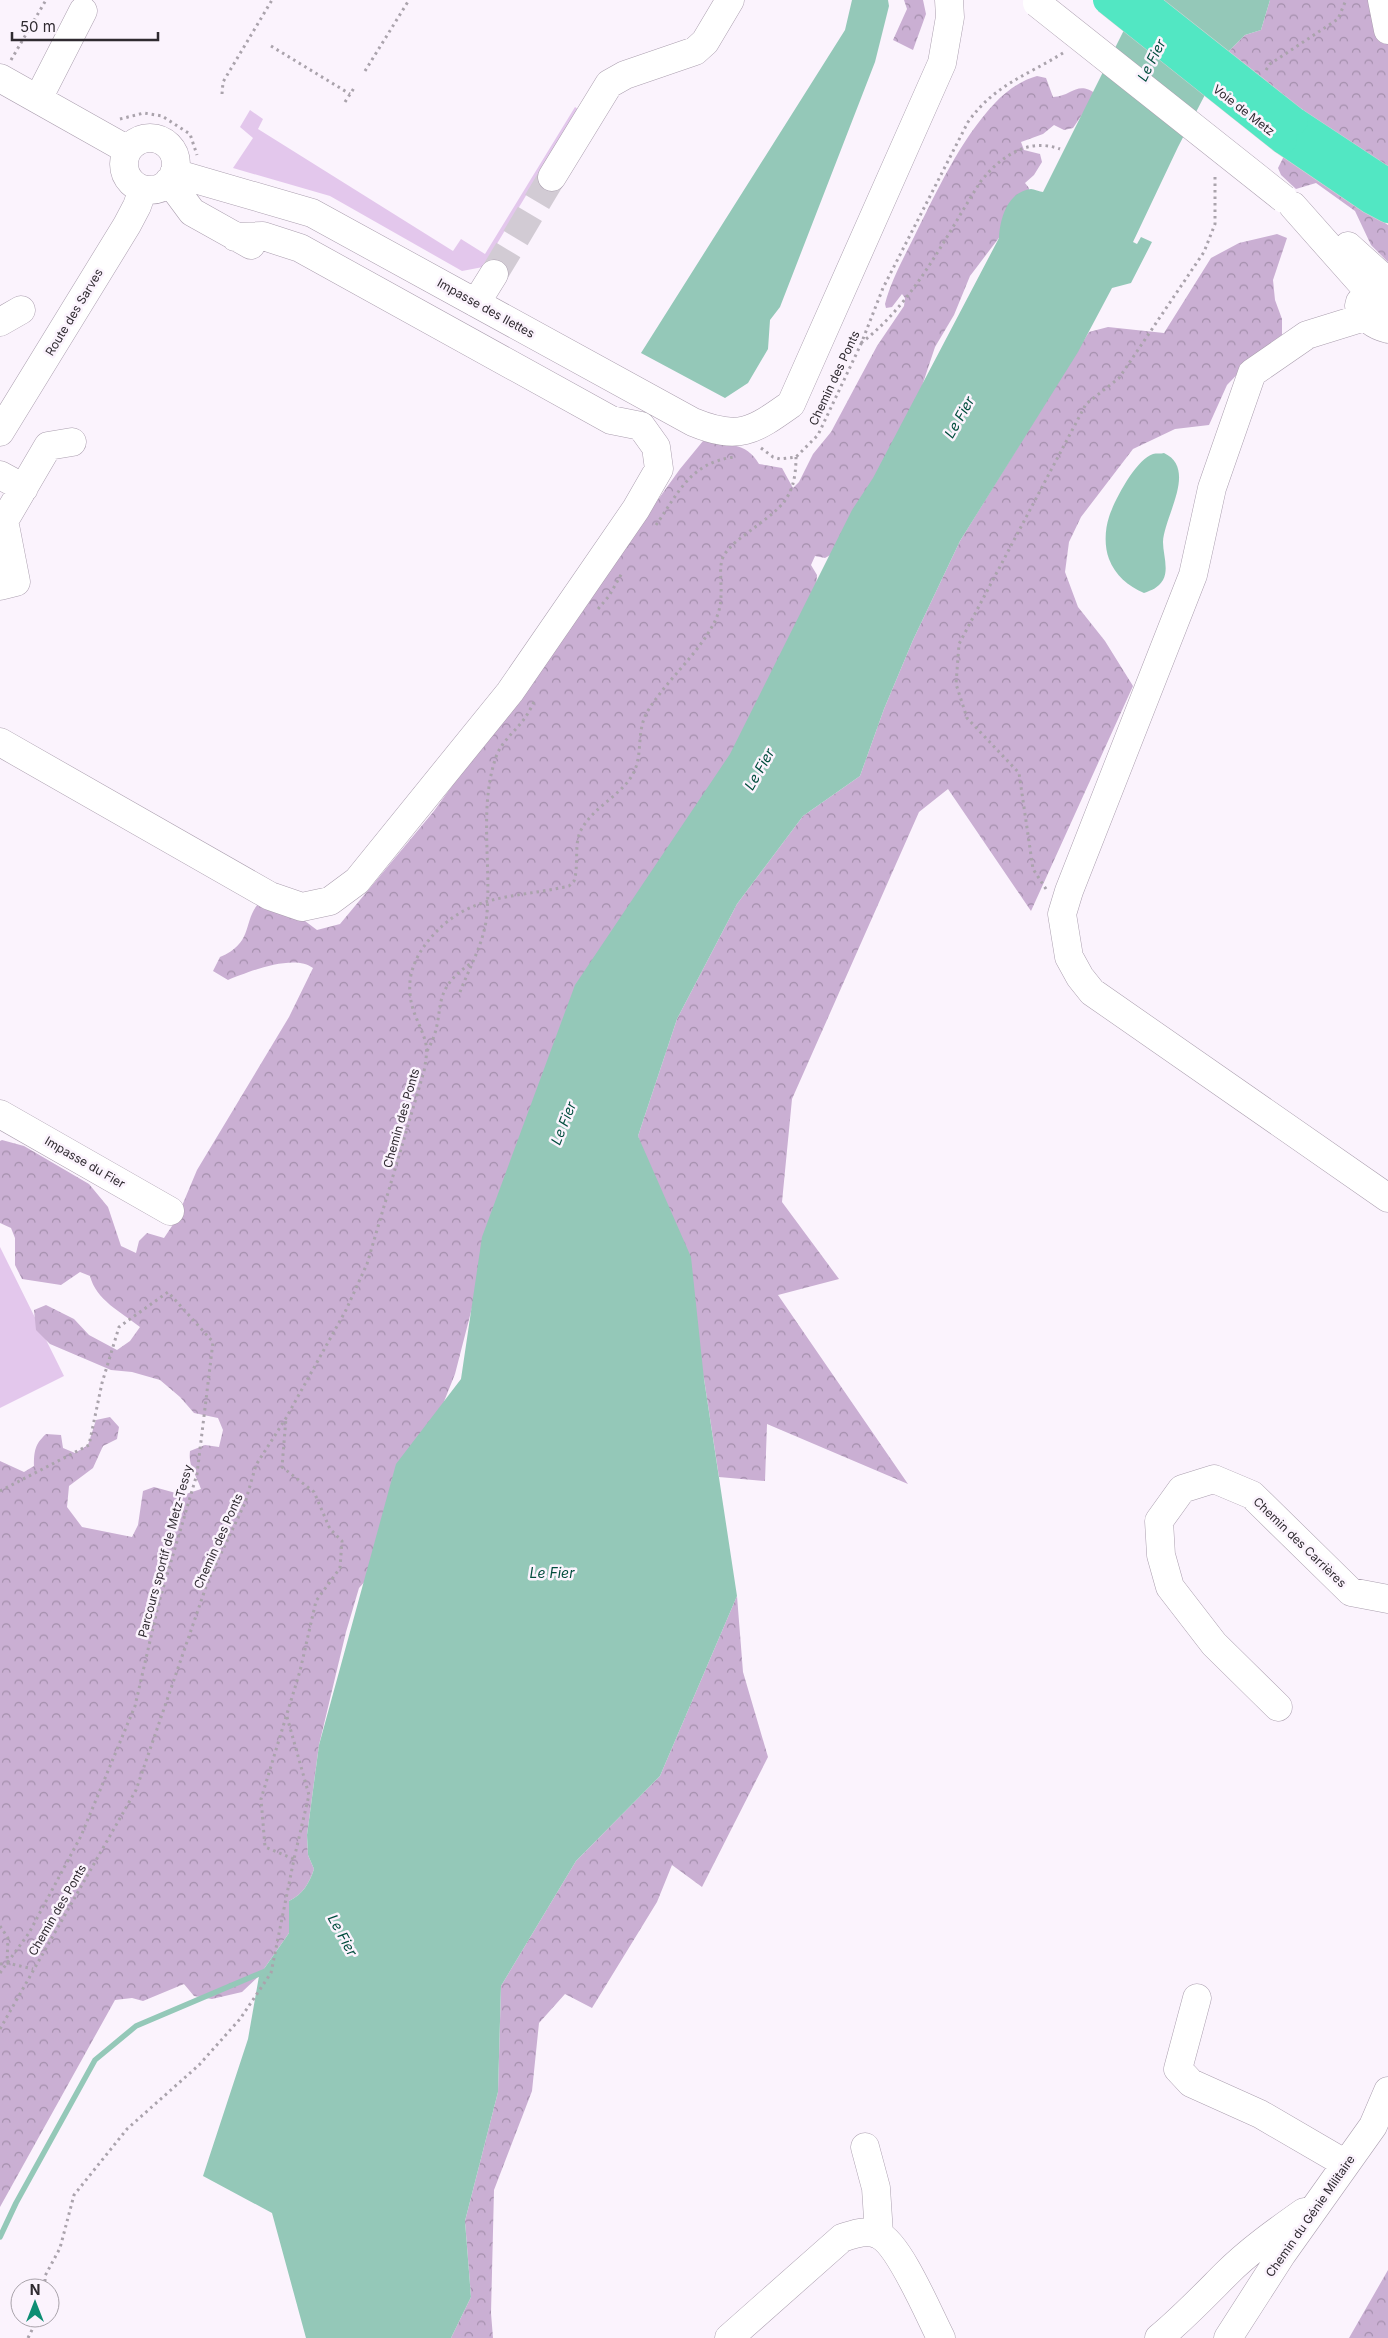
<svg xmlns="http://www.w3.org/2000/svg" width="1388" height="2338" font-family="Inter,sans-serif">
	<defs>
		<pattern id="forest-crowns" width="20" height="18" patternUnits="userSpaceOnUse" patternTransform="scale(1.25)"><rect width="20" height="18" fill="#caafd3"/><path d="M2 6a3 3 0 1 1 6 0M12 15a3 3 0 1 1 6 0" fill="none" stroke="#a48fac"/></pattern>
	</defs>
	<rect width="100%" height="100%" fill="#fbf3fd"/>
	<!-- grass -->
	<path fill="#e3c7ec" d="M 575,107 L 578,109 L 483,267 L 462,271 L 330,196 L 233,168 L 253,138 L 240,127 L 250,110 L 263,119 L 258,129 L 453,251 L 461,239 L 485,254 Z
		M 0,1247 L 64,1376 L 0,1408 Z"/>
	<!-- forest -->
	<path fill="url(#forest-crowns)" d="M 904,0 L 923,0 L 926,14 L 913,50 L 893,40 L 907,9 Z
		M 1270,0 L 1388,0 L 1388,167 L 1341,142 L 1226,54 L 1245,35 L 1261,30 Z
		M 1037,76 L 1046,78 L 1053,97 C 1073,96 1077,80 1096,94 L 1073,128 L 1064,130 L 1054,125 L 1043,134 L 1021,142 L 1024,150 L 1040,154 L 1042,162 L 1034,175 L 1025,183 L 1029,188 L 1030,197 L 970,276 L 954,315 L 935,347 L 919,395 L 841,549 L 825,558 L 815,556 L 811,565 L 817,575 L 816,590 L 473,1304 L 455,1374 L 378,1567 L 359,1588 L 346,1632 L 319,1745 L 307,1835 L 308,1855 L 314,1869 C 309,1884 303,1894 289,1901 L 289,1933 L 259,1976 L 242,1992 L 212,1999 L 194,1996 L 184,1984 L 143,2001 L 132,1998 L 115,2000 L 0,2207 L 0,1461 L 24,1472 L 34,1466 C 34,1451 35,1444 46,1434 L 61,1435 L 63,1448 L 75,1453 L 88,1445 L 96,1420 L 110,1417 L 119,1427 L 117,1439 L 103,1446 L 93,1468 L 69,1486 L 67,1507 L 82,1527 L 132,1537 L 138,1525 L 143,1491 L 154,1487 L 183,1495 L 201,1489 C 196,1474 188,1467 190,1451 L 205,1445 L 219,1447 L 223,1430 L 218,1418 L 194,1413 L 180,1397 L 160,1380 L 132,1372 L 111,1370 L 50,1344 L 36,1330 L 34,1310 L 46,1305 L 74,1319 L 89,1335 L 117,1350 L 130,1341 L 140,1327 C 121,1312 96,1300 90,1276 L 80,1272 L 61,1285 L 22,1279 L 15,1265 L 15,1238 L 11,1228 L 0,1223 L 0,1141 L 2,1140 L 24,1146 L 89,1184 L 108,1207 L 121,1246 L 136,1253 L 139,1241 L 147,1233 L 164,1238 L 176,1220 L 197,1170 L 289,1017 L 313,968 C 294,953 248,972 228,980 L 213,971 L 220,957 C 257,941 240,919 263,899 L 297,915 L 317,930 L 340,924 L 434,811 L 680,469 L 703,441 C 726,445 746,441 759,464 L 782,468 L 793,488 L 799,482 L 813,454 L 831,432 L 877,346 L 904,306 L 905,298 L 902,294 L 892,307 L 886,308 L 885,304 C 891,281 903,259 914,237 C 937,191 960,140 995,103 C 1006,91 1022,80 1037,76 Z
		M 1284,156 L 1388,225 L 1388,262 L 1371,245 L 1355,211 L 1316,183 L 1296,189 L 1281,175 L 1278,168 Z
		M 1277,234 L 1287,238 L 1273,280 L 1275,300 L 1282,319 L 1282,335 L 1254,357 L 1227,385 L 1209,425 L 1175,429 L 1133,449 L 1081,517 L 1069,542 L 1065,572 L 1078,607 L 1105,641 L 1133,686 L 1031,911 L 948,789 L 919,812 L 792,1099 L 782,1202 L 839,1279 L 778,1295 L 908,1484 L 767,1424 L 765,1481 L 719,1477 L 704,1379 L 638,1136 L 677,1019 L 737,904 L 803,816 L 860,776 L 884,709 L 913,640 L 960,541 L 1089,332 L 1108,327 L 1164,333 L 1211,258 L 1239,243 Z
		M 737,1596 L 743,1672 L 768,1757 L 702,1887 L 672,1865 L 657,1902 L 592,2008 L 565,1994 L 539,2023 L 532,2091 L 494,2190 L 491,2313 L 493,2338 L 451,2338 L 471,2297 L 465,2221 L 498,2092 L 501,1986 L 576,1861 L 660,1776 Z
		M 1388,2270 L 1388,2338 L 1349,2338 Z"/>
	<!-- water -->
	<path fill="#94c8b8" d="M 852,0 L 888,0 L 889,6 L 875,62 L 780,307 L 770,320 L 768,349 L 748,383 L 725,398 L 641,353 L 845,30 Z
		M 1139,0 L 1270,0 L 1261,30 L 1245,35 L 1226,54 L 1178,147 L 1133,242 L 1137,244 L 1141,237 L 1152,242 L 1131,283 L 1112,288 L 1078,352 L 960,541 L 913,640 L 884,709 L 860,776 L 803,816 L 737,904 L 677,1019 L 638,1136 L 691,1257 L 704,1379 L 737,1596 L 660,1776 L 576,1861 L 501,1986 L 498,2092 L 465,2221 L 471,2297 L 451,2338 L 306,2338 L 272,2213 L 203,2176 L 248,2039 L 259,1976 L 289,1933 L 289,1901 C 303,1894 309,1884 314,1869 L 308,1855 L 307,1835 L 319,1745 L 396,1464 L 461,1379 L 482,1237 L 575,985 L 730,754 L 852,510 L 873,478 L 999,238 C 1000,219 1007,192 1031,189 C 1034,189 1040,192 1043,192 Z
		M 1164,453 C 1198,469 1164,516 1163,542 C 1163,554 1169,569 1163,580 C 1158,588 1152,590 1144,593 C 1128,586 1115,575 1109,559 C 1104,546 1105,529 1109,517 C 1114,501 1136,459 1153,454 C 1156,453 1161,454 1164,453 Z"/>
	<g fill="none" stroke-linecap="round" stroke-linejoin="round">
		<!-- stream -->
		<path stroke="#94c8b8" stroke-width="5.5" d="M 0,2237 L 16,2203 L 95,2060 L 136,2026 L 268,1970"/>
		<!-- minor-tunnel -->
		<path stroke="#d2cbd4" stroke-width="28" stroke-dasharray="28 14" stroke-linecap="butt" d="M 494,274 L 552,177"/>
		<defs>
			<path id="minor" d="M 1382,0 L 1388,30
				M 0,78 L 128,150
				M 38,99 L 83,11
				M124 164a26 26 0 1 1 52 0a26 26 0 1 1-52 0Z
				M 174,173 L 312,213 L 693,422 C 739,441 753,431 791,404 L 942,63 L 950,17 L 949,0
				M 552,177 L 609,84 L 625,75 L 695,51 L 705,42 L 730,0
				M 169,181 L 192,212 L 251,245
				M 1293,206 L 1363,285 L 1388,308
				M 1348,246 L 1388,282
				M 1360,302 L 1359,306 C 1366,319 1373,325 1388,329
				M 476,303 L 494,274
				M 1365,317 L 1307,335 L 1252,373 L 1212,488 L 1193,575 L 1069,891 L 1062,914 L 1069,957 L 1080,977 L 1092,992 L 1388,1198
				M 0,322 L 21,310
				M 0,432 L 127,225 L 137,206 L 143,189
				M 0,475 L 24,488
				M 0,528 L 48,446 L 72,442
				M 0,586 L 16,582 L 4,520
				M 0,742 L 270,896 L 302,907 L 330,901 L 357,881 L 510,692 L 636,509 L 659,469 L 656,447 L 641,426 L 611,420 L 300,248 L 263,236 L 235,237
				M 0,1114 L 170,1211
				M 1278,1707 L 1214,1644 L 1170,1587 L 1161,1555 L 1159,1521 L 1182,1489 L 1214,1479 L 1252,1495 L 1351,1592 L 1388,1599
				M 1197,1998 L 1178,2069 L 1191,2083 L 1260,2114 L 1346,2164
				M 865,2147 L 876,2188 L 879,2234
				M 729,2338 L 842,2238 C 853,2234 868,2229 879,2235 C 900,2245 929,2315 941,2338
				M 1159,2338 C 1183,2318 1204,2296 1226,2274 C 1249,2251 1277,2231 1304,2212
				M 1228,2338 L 1282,2254 L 1373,2126 L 1388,2091"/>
			<path id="highway" d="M 1294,121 L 1388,183
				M 1283,140 L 1371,200 L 1388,209"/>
		</defs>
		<!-- minor casing -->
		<use href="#minor" stroke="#ab9faf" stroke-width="29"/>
		<!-- highway casing -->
		<use href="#highway" stroke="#d5d4d6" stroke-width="29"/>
		<!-- path -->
		<path stroke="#aaa3ac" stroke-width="3" stroke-dasharray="2.5 4" stroke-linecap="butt" d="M 271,46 L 350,94
			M 11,60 L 46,0
			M 1266,70 L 1270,64 L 1338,19 L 1346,0
			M 365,71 L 409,0
			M 222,94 L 223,82 L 272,0
			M 345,102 L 354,88
			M 120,119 L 144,113 L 162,116 L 190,134 L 197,155
			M 861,343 C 915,302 945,237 981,181 C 1000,157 1028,137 1060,149
			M 761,448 L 773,457 L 780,459 L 796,457 L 818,435 L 861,344 L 883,288 L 968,122 C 994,85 1026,76 1063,53
			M 656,525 C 679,492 690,463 734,457
			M 598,609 L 609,596 L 622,573
			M 1046,889 L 1033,869 L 1019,773 L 967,718 L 956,684 L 959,644 L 1086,404 L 1119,378 L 1204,252 L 1215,224 L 1215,174
			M 460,992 C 470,966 485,941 487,913 C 491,861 479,806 496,757 C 501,743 512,734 521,723 C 527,716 531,708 535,700
			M 427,1051 C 449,1014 426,994 470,964
			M 0,1491 L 89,1445 L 102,1383 L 119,1327 L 168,1292 L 213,1342 L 197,1474 L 159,1602 L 135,1706 L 81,1836 L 29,1933 L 0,1973
			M 287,1717 L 309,1795 L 294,1859
			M 0,1926 L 8,1938 L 7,1963
			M 0,1964 L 7,1963 L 33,1969
			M 0,2029 L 136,1790 L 208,1581 L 245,1503 L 256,1465 L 286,1418 L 346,1310 L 367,1264 L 424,1071 C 426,1060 428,1050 425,1040 C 420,1024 411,1011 410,993 C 408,974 416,956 428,941 C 468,892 513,899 569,886 L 574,881 C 579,865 574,847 580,832 C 592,807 620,797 633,774 C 644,753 635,730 649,709 C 668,679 696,656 713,625 C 718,616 721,606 721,596 C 722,583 718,566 724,555 C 730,546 738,540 746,534 C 778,509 796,502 796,457
			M 45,2288 L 45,2276 L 60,2248 L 74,2195 L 127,2129 L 199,2065 L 240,2019 L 271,1973 L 294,1859 L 265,1847 L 261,1799 L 300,1671 L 316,1601 L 340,1568 L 342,1541 L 330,1529 L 314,1492 L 282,1467 L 286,1418
			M 28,2338 L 38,2318"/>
		<!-- minor -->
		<use href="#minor" stroke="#fff" stroke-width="28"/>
		<!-- highway -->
		<use href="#highway" stroke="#52e7c3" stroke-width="28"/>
		<defs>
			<path id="minor-bridge" d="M 1037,3 L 1284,199"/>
			<path id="highway-bridge" d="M 1107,0 L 1283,140
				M 1141,0 L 1294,121"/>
		</defs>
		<!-- minor-bridge casing -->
		<use href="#minor-bridge" stroke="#ab9faf" stroke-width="29" stroke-linecap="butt"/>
		<!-- highway-bridge casing -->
		<use href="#highway-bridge" stroke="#d5d4d6" stroke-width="29" stroke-linecap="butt"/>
		<!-- minor-bridge -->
		<use href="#minor-bridge" stroke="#fff" stroke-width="28"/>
		<!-- highway-bridge -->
		<use href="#highway-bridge" stroke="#52e7c3" stroke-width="28"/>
	</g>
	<g text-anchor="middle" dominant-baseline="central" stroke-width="5" stroke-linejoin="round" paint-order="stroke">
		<!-- street labels -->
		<g font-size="12" fill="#2f2a30" stroke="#fbf3fd">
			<text transform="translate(1244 110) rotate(38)">Voie de Metz</text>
			<text transform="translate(486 308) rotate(29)">Impasse des Ilettes</text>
			<text transform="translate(74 312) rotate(-59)">Route des Sarves</text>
			<text transform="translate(834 378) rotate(-65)">Chemin des Ponts</text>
			<text transform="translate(401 1118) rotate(-74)">Chemin des Ponts</text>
			<text transform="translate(85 1162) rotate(30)">Impasse du Fier</text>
			<text transform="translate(218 1541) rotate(-66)">Chemin des Ponts</text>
			<text transform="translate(1300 1542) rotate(44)">Chemin des Carrières</text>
			<text transform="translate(165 1551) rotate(-75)">Parcours sportif de Metz-Tessy</text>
			<text transform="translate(57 1910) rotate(-60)">Chemin des Ponts</text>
			<text transform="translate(1310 2216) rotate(-55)">Chemin du Génie Militaire</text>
		</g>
		<!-- water labels -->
		<g font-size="14" font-style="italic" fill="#014d3d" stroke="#fbf3fd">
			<text transform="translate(1151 60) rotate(-63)">Le Fier</text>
			<text transform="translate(959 417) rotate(-60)">Le Fier</text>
			<text transform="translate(759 769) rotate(-60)">Le Fier</text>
			<text transform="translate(563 1123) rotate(-68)">Le Fier</text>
			<text x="552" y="1572">Le Fier</text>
			<text transform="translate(343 1935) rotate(61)">Le Fier</text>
		</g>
	</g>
	<!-- north arrow -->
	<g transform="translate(35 2303)"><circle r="24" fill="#fbf3fd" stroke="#a9a3ab"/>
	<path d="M0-4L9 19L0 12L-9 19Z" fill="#0e8e74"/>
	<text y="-8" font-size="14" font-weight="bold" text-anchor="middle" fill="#2f2a30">N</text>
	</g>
	<!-- scale -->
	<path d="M12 32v8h146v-8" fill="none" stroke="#2f2a30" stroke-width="2.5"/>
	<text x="20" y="32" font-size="15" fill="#2f2a30" stroke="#fbf3fd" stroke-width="4" paint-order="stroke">50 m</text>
</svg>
